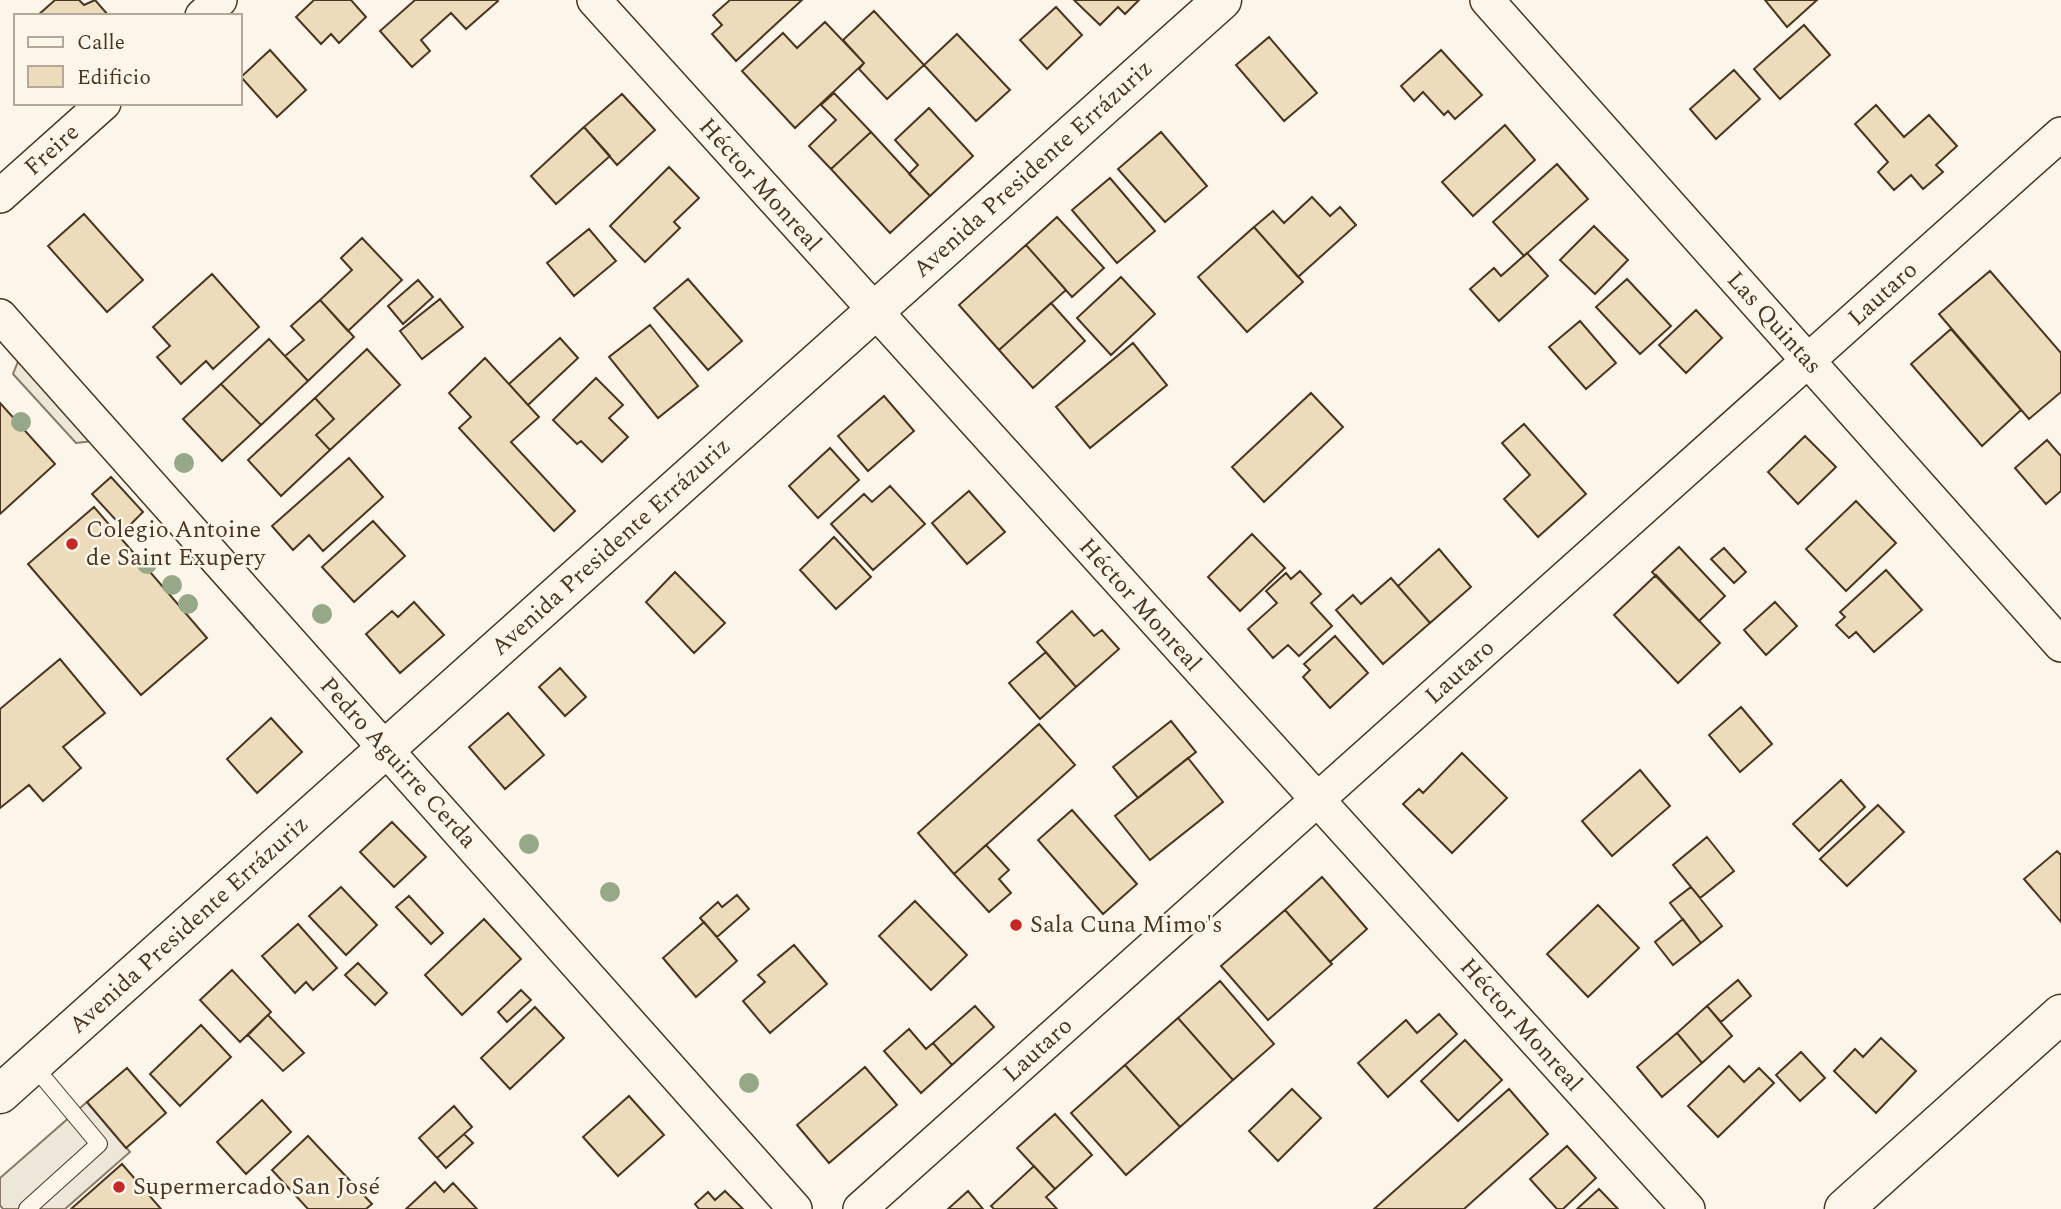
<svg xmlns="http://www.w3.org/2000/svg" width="2061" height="1209" font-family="Spectral,serif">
	<rect width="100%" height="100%" fill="#fbf6e9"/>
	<!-- parking -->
	<path fill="#ede7d9" stroke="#887966" stroke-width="2" d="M 19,359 L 94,441 L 76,443 L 13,374 Z
		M 87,1102 L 130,1152 L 65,1209 L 3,1209 L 0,1205 L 0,1178 Z"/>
	<!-- building -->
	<path fill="#ecdcbc" stroke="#4a3520" stroke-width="2" d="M 55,0 L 79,0 L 84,5 L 95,0 L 109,16 L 37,16 Z
		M 314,0 L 351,0 L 366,17 L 339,43 L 331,34 L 321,44 L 296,17 Z
		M 415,0 L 497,0 L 498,1 L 466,29 L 451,13 L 421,40 L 430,51 L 412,67 L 380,31 Z
		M 730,0 L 802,0 L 736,61 L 712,34 L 722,25 L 713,15 Z
		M 1074,0 L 1139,0 L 1125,14 L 1118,7 L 1100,25 Z
		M 1765,0 L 1817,0 L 1787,27 Z
		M 1056,7 L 1082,35 L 1047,69 L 1020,40 Z
		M 874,11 L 924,65 L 887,99 L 859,69 L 864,63 L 843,40 Z
		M 825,22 L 864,63 L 795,128 L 742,71 L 783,33 L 797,48 Z
		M 1804,25 L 1830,55 L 1780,99 L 1754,69 Z
		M 957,34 L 1010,90 L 976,121 L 924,65 Z
		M 1269,37 L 1317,93 L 1284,121 L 1236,65 Z
		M 270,50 L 306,90 L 277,117 L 241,77 Z
		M 1441,50 L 1482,95 L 1455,119 L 1448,111 L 1444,115 L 1423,92 L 1414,101 L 1401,86 Z
		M 1734,70 L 1760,99 L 1716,139 L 1690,109 Z
		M 834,93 L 871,132 L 831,169 L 809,146 L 836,120 L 821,105 Z
		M 622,94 L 655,130 L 617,165 L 584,127 Z
		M 1876,105 L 1904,137 L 1929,115 L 1957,146 L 1936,165 L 1943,172 L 1923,189 L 1911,175 L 1894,190 L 1878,172 L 1888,162 L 1855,124 Z
		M 929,108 L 973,156 L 930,196 L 909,174 L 918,165 L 895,140 Z
		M 1505,125 L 1535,160 L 1473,216 L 1442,182 Z
		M 584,127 L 610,156 L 556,204 L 531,176 Z
		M 871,132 L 930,196 L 890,233 L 831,169 Z
		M 1161,132 L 1207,186 L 1165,222 L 1118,169 Z
		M 1557,164 L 1588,199 L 1524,256 L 1493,222 Z
		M 669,167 L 699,198 L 674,222 L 680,228 L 645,262 L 610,226 Z
		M 1110,178 L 1155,231 L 1117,263 L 1072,210 Z
		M 1312,197 L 1330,216 L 1340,207 L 1356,225 L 1298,277 L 1254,227 L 1273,211 L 1284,223 Z
		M 84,214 L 143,280 L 107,312 L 48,246 Z
		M 1057,217 L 1104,268 L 1072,297 L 1026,245 Z
		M 1594,226 L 1628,260 L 1595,294 L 1560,260 Z
		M 1254,227 L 1303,282 L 1247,332 L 1198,277 Z
		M 589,229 L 616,261 L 574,296 L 547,263 Z
		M 362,238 L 402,280 L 348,331 L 320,300 L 352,270 L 341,258 Z
		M 1026,245 L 1066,290 L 999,350 L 959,305 Z
		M 1527,253 L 1548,276 L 1499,321 L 1470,289 L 1494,268 L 1501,276 Z
		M 1990,271 L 2061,353 L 2061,392 L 2029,419 L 1939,314 Z
		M 212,274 L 259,327 L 213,369 L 206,361 L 181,384 L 157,357 L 170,346 L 153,327 Z
		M 1121,277 L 1155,314 L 1111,355 L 1077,318 Z
		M 688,279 L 742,341 L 708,370 L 654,308 Z
		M 1627,279 L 1671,326 L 1640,354 L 1596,307 Z
		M 418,280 L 433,297 L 403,324 L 388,306 Z
		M 440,299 L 463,327 L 422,359 L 400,331 Z
		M 320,300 L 354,337 L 308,381 L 285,356 L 304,340 L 291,326 Z
		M 1051,303 L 1085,341 L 1033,388 L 999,350 Z
		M 1696,310 L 1722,338 L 1686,373 L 1659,345 Z
		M 1580,321 L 1616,363 L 1586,389 L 1549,347 Z
		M 650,325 L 698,386 L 658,418 L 609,357 Z
		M 1951,329 L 2021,410 L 1982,446 L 1911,364 Z
		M 560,338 L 578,358 L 528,405 L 509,384 Z
		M 269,339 L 308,381 L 261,425 L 221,384 Z
		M 1133,343 L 1167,385 L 1090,448 L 1056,407 Z
		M 367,349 L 400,385 L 330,450 L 316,435 L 334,419 L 315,398 Z
		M 485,358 L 539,417 L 511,442 L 575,511 L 554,531 L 459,428 L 471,417 L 449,393 Z
		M 596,378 L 623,405 L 609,418 L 628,437 L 602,462 L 581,441 L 577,444 L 553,420 Z
		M 221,384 L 261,425 L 222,461 L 183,419 Z
		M 1311,393 L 1343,427 L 1264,502 L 1232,467 Z
		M 884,396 L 914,431 L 868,471 L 838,436 Z
		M 315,398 L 334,419 L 316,435 L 330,450 L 281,496 L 248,460 Z
		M 0,403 L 55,464 L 0,514 Z
		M 1524,424 L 1586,494 L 1538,537 L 1504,499 L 1530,475 L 1502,443 Z
		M 1805,436 L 1836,467 L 1798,504 L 1768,472 Z
		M 2047,440 L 2061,456 L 2061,491 L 2046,504 L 2015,468 Z
		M 830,448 L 859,480 L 818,518 L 789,486 Z
		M 349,458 L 383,497 L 323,551 L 309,535 L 293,550 L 272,526 Z
		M 111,477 L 143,512 L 125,530 L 92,494 Z
		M 890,486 L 925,524 L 873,570 L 831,524 L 864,494 L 872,502 Z
		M 969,491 L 1005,532 L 967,564 L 932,523 Z
		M 1856,501 L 1896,543 L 1846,591 L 1806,549 Z
		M 94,507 L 207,638 L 141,695 L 28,564 Z
		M 373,521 L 405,556 L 354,602 L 322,567 Z
		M 1252,534 L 1285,568 L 1240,611 L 1208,577 Z
		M 834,537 L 871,577 L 836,609 L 800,570 Z
		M 1679,547 L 1725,596 L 1699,621 L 1652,572 Z
		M 1724,548 L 1746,572 L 1734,583 L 1711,559 Z
		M 1439,549 L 1471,587 L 1430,623 L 1398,586 Z
		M 1886,570 L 1922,610 L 1874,652 L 1856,632 L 1849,638 L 1836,625 L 1845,617 L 1840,612 Z
		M 1300,571 L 1321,594 L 1311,603 L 1332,626 L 1299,656 L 1288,645 L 1273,658 L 1248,629 L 1277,603 L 1266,591 L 1286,573 L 1291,579 Z
		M 675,572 L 725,623 L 694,653 L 646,602 Z
		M 1656,575 L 1720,643 L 1678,683 L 1614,615 Z
		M 1391,578 L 1430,623 L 1383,664 L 1336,610 L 1353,595 L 1361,604 Z
		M 414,602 L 444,635 L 400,673 L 366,634 L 392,611 L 398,617 Z
		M 1775,602 L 1797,626 L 1766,655 L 1744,630 Z
		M 1072,611 L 1094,636 L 1102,630 L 1119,649 L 1076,687 L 1037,642 Z
		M 1335,636 L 1368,673 L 1330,708 L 1303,677 L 1310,670 L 1304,664 Z
		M 1046,652 L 1076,687 L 1040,719 L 1009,683 Z
		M 60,659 L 105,713 L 63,747 L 81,768 L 43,801 L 29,785 L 0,808 L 0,709 Z
		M 560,668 L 586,697 L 565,716 L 539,687 Z
		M 1741,707 L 1772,744 L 1740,772 L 1709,735 Z
		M 508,713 L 544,755 L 505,789 L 469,747 Z
		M 271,718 L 302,752 L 257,793 L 227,759 Z
		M 1171,721 L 1196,752 L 1138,798 L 1113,767 Z
		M 1039,724 L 1075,765 L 954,874 L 918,833 Z
		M 1462,753 L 1507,798 L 1452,853 L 1403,804 L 1419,789 L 1423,793 Z
		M 1188,758 L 1223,802 L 1150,860 L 1115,816 Z
		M 1640,770 L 1670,806 L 1612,856 L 1582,821 Z
		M 1841,780 L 1865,807 L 1819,851 L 1793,824 Z
		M 1878,805 L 1904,832 L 1847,886 L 1820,859 Z
		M 1072,810 L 1137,884 L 1103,914 L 1038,840 Z
		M 392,822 L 426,857 L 394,887 L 360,852 Z
		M 1707,837 L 1734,871 L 1700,898 L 1673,865 Z
		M 986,845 L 1009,870 L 999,879 L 1011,893 L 989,912 L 954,874 Z
		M 2057,851 L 2061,855 L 2061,922 L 2024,879 Z
		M 1322,877 L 1367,929 L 1330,962 L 1285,910 Z
		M 341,887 L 377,925 L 346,955 L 309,916 Z
		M 1691,887 L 1722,926 L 1701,943 L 1670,903 Z
		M 737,895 L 749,909 L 717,937 L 700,918 L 718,902 L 722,907 Z
		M 409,896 L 443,933 L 431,944 L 396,907 Z
		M 915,901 L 967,955 L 931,990 L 879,936 Z
		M 1598,905 L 1639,948 L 1588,997 L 1547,954 Z
		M 1285,910 L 1332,964 L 1268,1020 L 1221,966 Z
		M 484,919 L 521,959 L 462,1015 L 425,975 Z
		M 1683,919 L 1701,943 L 1673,965 L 1655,942 Z
		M 704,922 L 737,961 L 696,997 L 663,958 Z
		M 298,924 L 337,968 L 313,990 L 306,982 L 295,993 L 262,956 Z
		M 794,945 L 827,984 L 770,1033 L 743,1001 L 765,982 L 758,975 Z
		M 358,963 L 387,993 L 375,1005 L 345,975 Z
		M 232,970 L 271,1012 L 240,1042 L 200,1000 Z
		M 1738,980 L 1751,996 L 1721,1022 L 1707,1006 Z
		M 1220,981 L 1274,1044 L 1233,1080 L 1178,1018 Z
		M 521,990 L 531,1000 L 507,1022 L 498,1012 Z
		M 975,1006 L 994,1027 L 952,1065 L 933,1043 Z
		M 1707,1006 L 1732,1036 L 1702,1063 L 1677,1033 Z
		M 535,1007 L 564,1038 L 510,1089 L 481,1058 Z
		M 1439,1014 L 1457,1034 L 1388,1097 L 1358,1063 L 1406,1020 L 1417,1033 Z
		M 268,1015 L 304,1053 L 283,1071 L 248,1035 Z
		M 1178,1018 L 1233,1080 L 1180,1127 L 1125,1065 Z
		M 201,1025 L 231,1057 L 180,1106 L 150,1074 Z
		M 909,1029 L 926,1049 L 933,1043 L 952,1065 L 921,1093 L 884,1051 Z
		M 1677,1033 L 1702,1063 L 1662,1097 L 1637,1067 Z
		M 1881,1038 L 1916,1071 L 1876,1113 L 1834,1071 L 1855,1049 L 1863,1057 Z
		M 1465,1040 L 1502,1080 L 1458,1121 L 1421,1081 Z
		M 1801,1052 L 1825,1078 L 1800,1101 L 1776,1075 Z
		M 1125,1065 L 1180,1127 L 1126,1175 L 1071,1113 Z
		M 1729,1066 L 1744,1082 L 1759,1068 L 1774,1083 L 1718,1137 L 1688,1106 Z
		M 865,1067 L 897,1105 L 829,1163 L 797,1125 Z
		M 127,1068 L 166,1113 L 126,1148 L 87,1102 Z
		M 1292,1089 L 1321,1118 L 1278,1161 L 1249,1131 Z
		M 1509,1089 L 1548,1134 L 1464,1209 L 1374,1209 Z
		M 629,1096 L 664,1135 L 618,1176 L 583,1137 Z
		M 262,1100 L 291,1132 L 246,1174 L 217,1142 Z
		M 454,1106 L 472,1127 L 437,1158 L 419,1138 Z
		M 1055,1114 L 1092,1155 L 1055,1189 L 1017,1148 Z
		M 464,1134 L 473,1143 L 446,1168 L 437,1158 Z
		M 308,1136 L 372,1204 L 366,1209 L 308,1209 L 272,1170 Z
		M 1567,1146 L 1596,1178 L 1563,1209 L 1557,1209 L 1530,1179 Z
		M 122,1164 L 161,1209 L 71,1209 Z
		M 1034,1166 L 1055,1189 L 1046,1197 L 1057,1209 L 994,1209 L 991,1206 Z
		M 435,1182 L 444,1192 L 453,1183 L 477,1209 L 406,1209 Z
		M 1599,1189 L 1618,1209 L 1577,1209 Z
		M 725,1191 L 743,1209 L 699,1209 L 695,1204 L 708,1192 L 715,1200 Z
		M 968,1191 L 983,1209 L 948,1209 Z"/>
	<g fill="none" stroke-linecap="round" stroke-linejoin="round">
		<defs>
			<path id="service" d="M 27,1209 L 99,1144 L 33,1065"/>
			<path id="minor" d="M 594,0 L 1688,1209
				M 1487,0 L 2061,645
				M 202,16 L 220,0
				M 0,196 L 104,103
				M 0,316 L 795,1209
				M 860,1209 L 2061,134"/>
			<path id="tertiary" d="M 0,1094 L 1222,0"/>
			<path id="secondary" d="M 1844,1209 L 2061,1014"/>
		</defs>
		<!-- service casing -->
		<use href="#service" stroke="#4a3520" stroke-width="18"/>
		<!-- minor casing -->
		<use href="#minor" stroke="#4a3520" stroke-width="36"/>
		<!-- tertiary casing -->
		<use href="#tertiary" stroke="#4a3520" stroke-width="41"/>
		<!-- secondary casing -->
		<use href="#secondary" stroke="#4a3520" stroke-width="41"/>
		<!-- service -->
		<use href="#service" stroke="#fbf6e9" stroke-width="16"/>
		<!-- minor -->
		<use href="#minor" stroke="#fbf6e9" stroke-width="33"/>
		<!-- tertiary -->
		<use href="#tertiary" stroke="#fbf6e9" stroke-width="38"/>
		<!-- secondary -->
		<use href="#secondary" stroke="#fbf6e9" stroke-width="38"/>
	</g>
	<!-- trees -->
	<g fill="#96a887">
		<circle cx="21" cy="422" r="10"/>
		<circle cx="184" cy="463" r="10"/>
		<circle cx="147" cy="564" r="10"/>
		<circle cx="172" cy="585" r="10"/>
		<circle cx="188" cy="604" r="10"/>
		<circle cx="322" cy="614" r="10"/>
		<circle cx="529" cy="844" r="10"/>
		<circle cx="610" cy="892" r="10"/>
		<circle cx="749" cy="1083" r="10"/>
	</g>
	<!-- markers -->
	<g fill="#c62828" stroke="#fbf6e9" stroke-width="2.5">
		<circle cx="72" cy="544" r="7"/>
		<circle cx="1016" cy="925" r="7"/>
		<circle cx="119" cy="1187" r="7"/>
	</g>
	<g text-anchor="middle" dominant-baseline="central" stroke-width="5" stroke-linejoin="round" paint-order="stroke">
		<!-- street labels -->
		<g font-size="24" fill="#4a3520" stroke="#fbf6e9">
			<text transform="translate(52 150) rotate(-42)">Freire</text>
			<text transform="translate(1033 169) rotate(-42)">Avenida Presidente Errázuriz</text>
			<text transform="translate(760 185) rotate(48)">Héctor Monreal</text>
			<text transform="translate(1883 294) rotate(-42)">Lautaro</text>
			<text transform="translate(1774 323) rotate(48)">Las Quintas</text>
			<text transform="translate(611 547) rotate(-42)">Avenida Presidente Errázuriz</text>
			<text transform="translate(1140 605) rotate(48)">Héctor Monreal</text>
			<text transform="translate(1460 672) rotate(-42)">Lautaro</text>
			<text transform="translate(398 763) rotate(48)">Pedro Aguirre Cerda</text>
			<text transform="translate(189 925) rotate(-42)">Avenida Presidente Errázuriz</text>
			<text transform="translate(1521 1025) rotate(48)">Héctor Monreal</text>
			<text transform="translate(1038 1050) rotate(-42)">Lautaro</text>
		</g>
		<!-- poi labels -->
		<g font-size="24" fill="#4a3520" stroke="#fbf6e9" text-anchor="start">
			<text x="86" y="530">Colegio Antoine<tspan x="86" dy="28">de Saint Exupery</tspan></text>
			<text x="1030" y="925">Sala Cuna Mimo's</text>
			<text x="133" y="1187">Supermercado San José</text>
		</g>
	</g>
	<!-- legend -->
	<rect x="14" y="14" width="228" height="91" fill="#fbf6e9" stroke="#b4a999" stroke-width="2"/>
	<rect x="28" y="37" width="35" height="10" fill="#fbf6e9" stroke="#b4a999" stroke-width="2"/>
	<text x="77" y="49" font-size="21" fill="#4a3520">Calle</text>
	<rect x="28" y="66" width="35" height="21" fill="#ecdcbc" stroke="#b4a999" stroke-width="2"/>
	<text x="77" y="84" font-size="21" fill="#4a3520">Edificio</text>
</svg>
